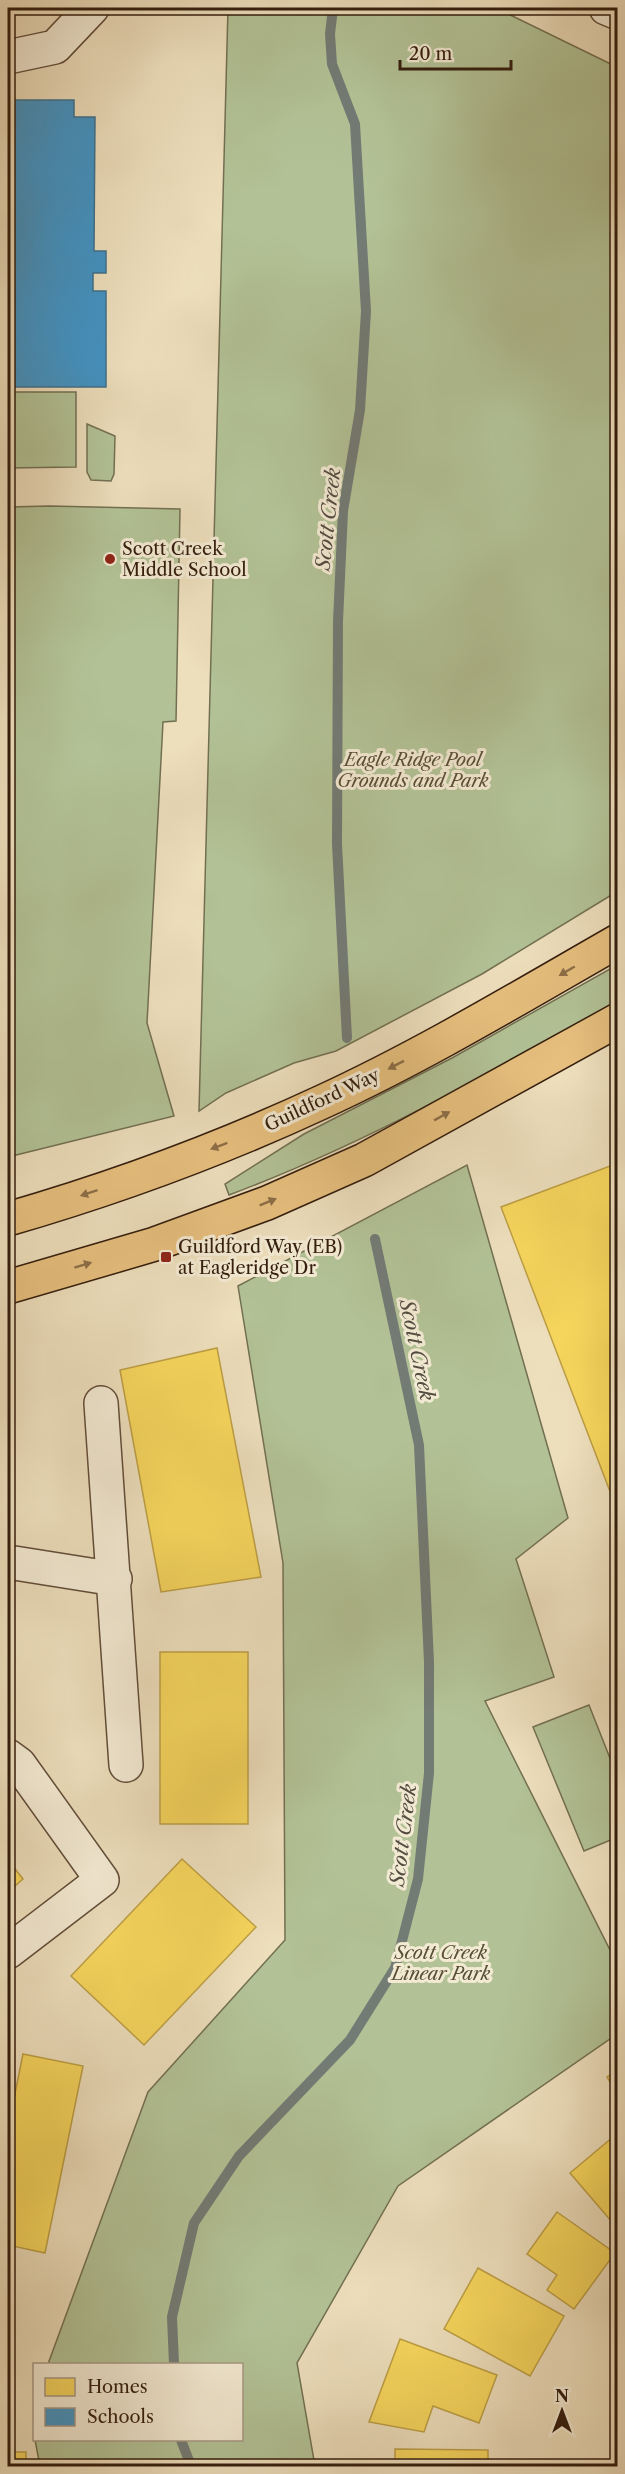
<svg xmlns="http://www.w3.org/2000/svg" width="625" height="2474" font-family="'Libre Caslon Text',serif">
	<rect width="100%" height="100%" fill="#eddebc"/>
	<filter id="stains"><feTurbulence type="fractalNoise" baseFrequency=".00333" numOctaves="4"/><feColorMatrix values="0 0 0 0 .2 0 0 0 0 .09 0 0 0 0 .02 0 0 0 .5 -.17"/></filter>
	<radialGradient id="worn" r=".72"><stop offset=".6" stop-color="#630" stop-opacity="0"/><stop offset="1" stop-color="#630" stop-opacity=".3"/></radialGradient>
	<!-- green -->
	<path fill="#b2c296" stroke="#727052" stroke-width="1.5" d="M 228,8 L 496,8 L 617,67 L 618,891 L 482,974 L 336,1051 L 294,1063 L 226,1093 L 199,1111 Z
		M 8,392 L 76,392 L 76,467 L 8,468 Z
		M 87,424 L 115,436 L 114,474 L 111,481 L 91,480 L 87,472 Z
		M 50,506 L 180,509 L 176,721 L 163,722 L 147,1023 L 174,1116 L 8,1157 L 8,507 Z
		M 617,965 L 617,1001 C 491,1073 365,1144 229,1195 L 225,1184 L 304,1134 L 452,1058 Z
		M 467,1165 L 568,1518 L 516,1559 L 554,1677 L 485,1701 L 617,1964 L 617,2034 L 398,2186 L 297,2363 L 315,2466 L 40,2466 L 35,2440 L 242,2440 L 242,2364 L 48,2364 L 148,2092 L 285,1940 L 283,1563 L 238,1286 Z
		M 589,1705 L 617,1776 L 618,1837 L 584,1851 L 533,1727 Z"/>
	<!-- homes -->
	<path fill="#f6d55c" stroke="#bc9e44" stroke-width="1.5" d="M 618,1163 L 618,1492 L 611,1494 L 501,1207 Z
		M 217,1348 L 261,1577 L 161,1592 L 120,1370 Z
		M 160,1652 L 248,1652 L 248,1824 L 160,1824 Z
		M 182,1859 L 256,1927 L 144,2045 L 71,1976 Z
		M 8,1860 L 23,1879 L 8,1892 Z
		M 23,2054 L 83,2066 L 45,2253 L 8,2245 L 8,2128 Z
		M 618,2070 L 618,2095 L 607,2077 Z
		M 613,2137 L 618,2142 L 618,2229 L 570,2173 Z
		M 557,2212 L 615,2253 L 574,2309 L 547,2290 L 557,2275 L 527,2254 Z
		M 478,2268 L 564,2316 L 530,2376 L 444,2329 Z
		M 400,2339 L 497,2375 L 479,2423 L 433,2406 L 424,2432 L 369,2422 Z
		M 395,2449 L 488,2450 L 488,2466 L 395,2466 Z
		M 8,2452 L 26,2452 L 26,2466 L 8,2466 Z"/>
	<!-- schools -->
	<path fill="#4393c3" stroke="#3e708c" stroke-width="1.5" d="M 8,100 L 74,100 L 74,117 L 95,117 L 94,251 L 106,251 L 106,273 L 93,273 L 93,291 L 106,291 L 106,387 L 8,387 Z"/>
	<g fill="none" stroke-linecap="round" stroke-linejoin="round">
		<!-- stream -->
		<path stroke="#737b75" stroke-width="10" d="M 333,8 L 330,34 L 332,64 L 355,124 L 366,311 L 360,410 L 343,511 L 338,621 L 337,844 L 347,1038
			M 174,2364 L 172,2317 L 194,2223 L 239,2156 L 350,2040 L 395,1968 L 418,1879 L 429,1773 L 429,1662 L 419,1445 L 375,1239
			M 181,2440 L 191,2466"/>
		<defs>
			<path id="minor" d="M 606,8 L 618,13
				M 8,57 L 55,47 L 92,8
				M 101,1403 L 126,1765
				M 8,1562 L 115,1579
				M 8,1756 L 19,1764 L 102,1880 L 8,1952"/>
			<path id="major" d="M 8,1219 C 115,1188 221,1149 322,1102 C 424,1055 520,997 618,941
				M 8,1287 L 155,1244 L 267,1203 L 364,1160 L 618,1020"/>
		</defs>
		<!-- minor casing -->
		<use href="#minor" stroke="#624d39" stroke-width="36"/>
		<!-- major casing -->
		<use href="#major" stroke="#331d0d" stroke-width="36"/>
		<!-- minor -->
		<use href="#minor" stroke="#f3ead3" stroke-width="33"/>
		<!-- major -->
		<use href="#major" stroke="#e6bf7e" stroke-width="33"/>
	</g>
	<!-- one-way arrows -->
	<defs><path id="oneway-solid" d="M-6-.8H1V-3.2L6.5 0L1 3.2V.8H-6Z" transform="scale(1.5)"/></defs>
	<g fill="#8c6e46">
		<use href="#oneway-solid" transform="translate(567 971) rotate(150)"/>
		<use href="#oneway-solid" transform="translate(396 1065) rotate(153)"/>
		<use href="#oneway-solid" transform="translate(442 1116) rotate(-29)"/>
		<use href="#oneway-solid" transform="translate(219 1146) rotate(159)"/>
		<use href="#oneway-solid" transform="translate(89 1193) rotate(162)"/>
		<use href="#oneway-solid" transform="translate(268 1202) rotate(-22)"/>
		<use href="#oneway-solid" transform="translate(83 1265) rotate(-17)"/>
	</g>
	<!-- markers -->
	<g fill="#8f2418" stroke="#f3ead3" stroke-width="2">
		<circle cx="110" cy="559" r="6"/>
		<rect x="160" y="1251" width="12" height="12" rx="3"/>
	</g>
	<g text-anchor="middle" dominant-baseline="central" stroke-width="6" stroke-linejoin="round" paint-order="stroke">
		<!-- poi labels -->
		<g font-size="18" fill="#331d0d" stroke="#f3ead3" text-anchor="start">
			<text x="122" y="549">Scott Creek<tspan x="122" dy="21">Middle School</tspan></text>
			<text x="178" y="1247">Guildford Way (EB)<tspan x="178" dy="21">at Eagleridge Dr</tspan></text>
		</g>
		<!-- park labels -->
		<g font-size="18" font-style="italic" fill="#594f36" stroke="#f3ead3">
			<text x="413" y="760">Eagle Ridge Pool<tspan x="413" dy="21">Grounds and Park</tspan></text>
			<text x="441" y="1953">Scott Creek<tspan x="441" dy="21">Linear Park</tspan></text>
		</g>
		<!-- street labels -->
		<g font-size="18" fill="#331d0d" stroke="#f3ead3">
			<text transform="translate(322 1100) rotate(-25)">Guildford Way</text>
		</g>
		<!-- water labels -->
		<g font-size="20" font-style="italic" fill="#534c41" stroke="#f3ead3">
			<text transform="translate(328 519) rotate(-84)">Scott Creek</text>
			<text transform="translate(417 1350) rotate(78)">Scott Creek</text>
			<text transform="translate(403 1835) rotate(-83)">Scott Creek</text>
		</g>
	</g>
	<!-- margin -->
	<rect width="625" height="2474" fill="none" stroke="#eddebc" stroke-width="30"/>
	<rect x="9" y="9" width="607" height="2456" fill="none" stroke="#331d0d" stroke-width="3"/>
	<rect x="15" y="15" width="595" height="2444" fill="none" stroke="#331d0d" stroke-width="1.5"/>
	<!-- legend -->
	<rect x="33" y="2363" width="210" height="78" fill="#f3ead3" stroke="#a69884" stroke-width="1.5"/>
	<rect x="45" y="2378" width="30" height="18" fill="#f6d55c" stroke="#a69884" stroke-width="1.5"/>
	<text x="87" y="2393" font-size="18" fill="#331d0d">Homes</text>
	<rect x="45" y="2408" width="30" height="18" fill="#4393c3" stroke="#a69884" stroke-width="1.5"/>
	<text x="87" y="2423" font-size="18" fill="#331d0d">Schools</text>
	<!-- north arrow -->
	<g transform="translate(562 2411)" stroke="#f3ead3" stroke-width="4.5" paint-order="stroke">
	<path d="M0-4.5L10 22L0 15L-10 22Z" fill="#331d0d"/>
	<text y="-9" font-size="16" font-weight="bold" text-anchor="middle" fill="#331d0d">N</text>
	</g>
	<!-- scale -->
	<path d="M400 60v9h111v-9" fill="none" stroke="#331d0d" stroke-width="3"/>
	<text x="409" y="60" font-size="18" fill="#331d0d" stroke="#f3ead3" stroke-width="4.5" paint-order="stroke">20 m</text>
	<rect width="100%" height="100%" filter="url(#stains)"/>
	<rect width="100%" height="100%" fill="url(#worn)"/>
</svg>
